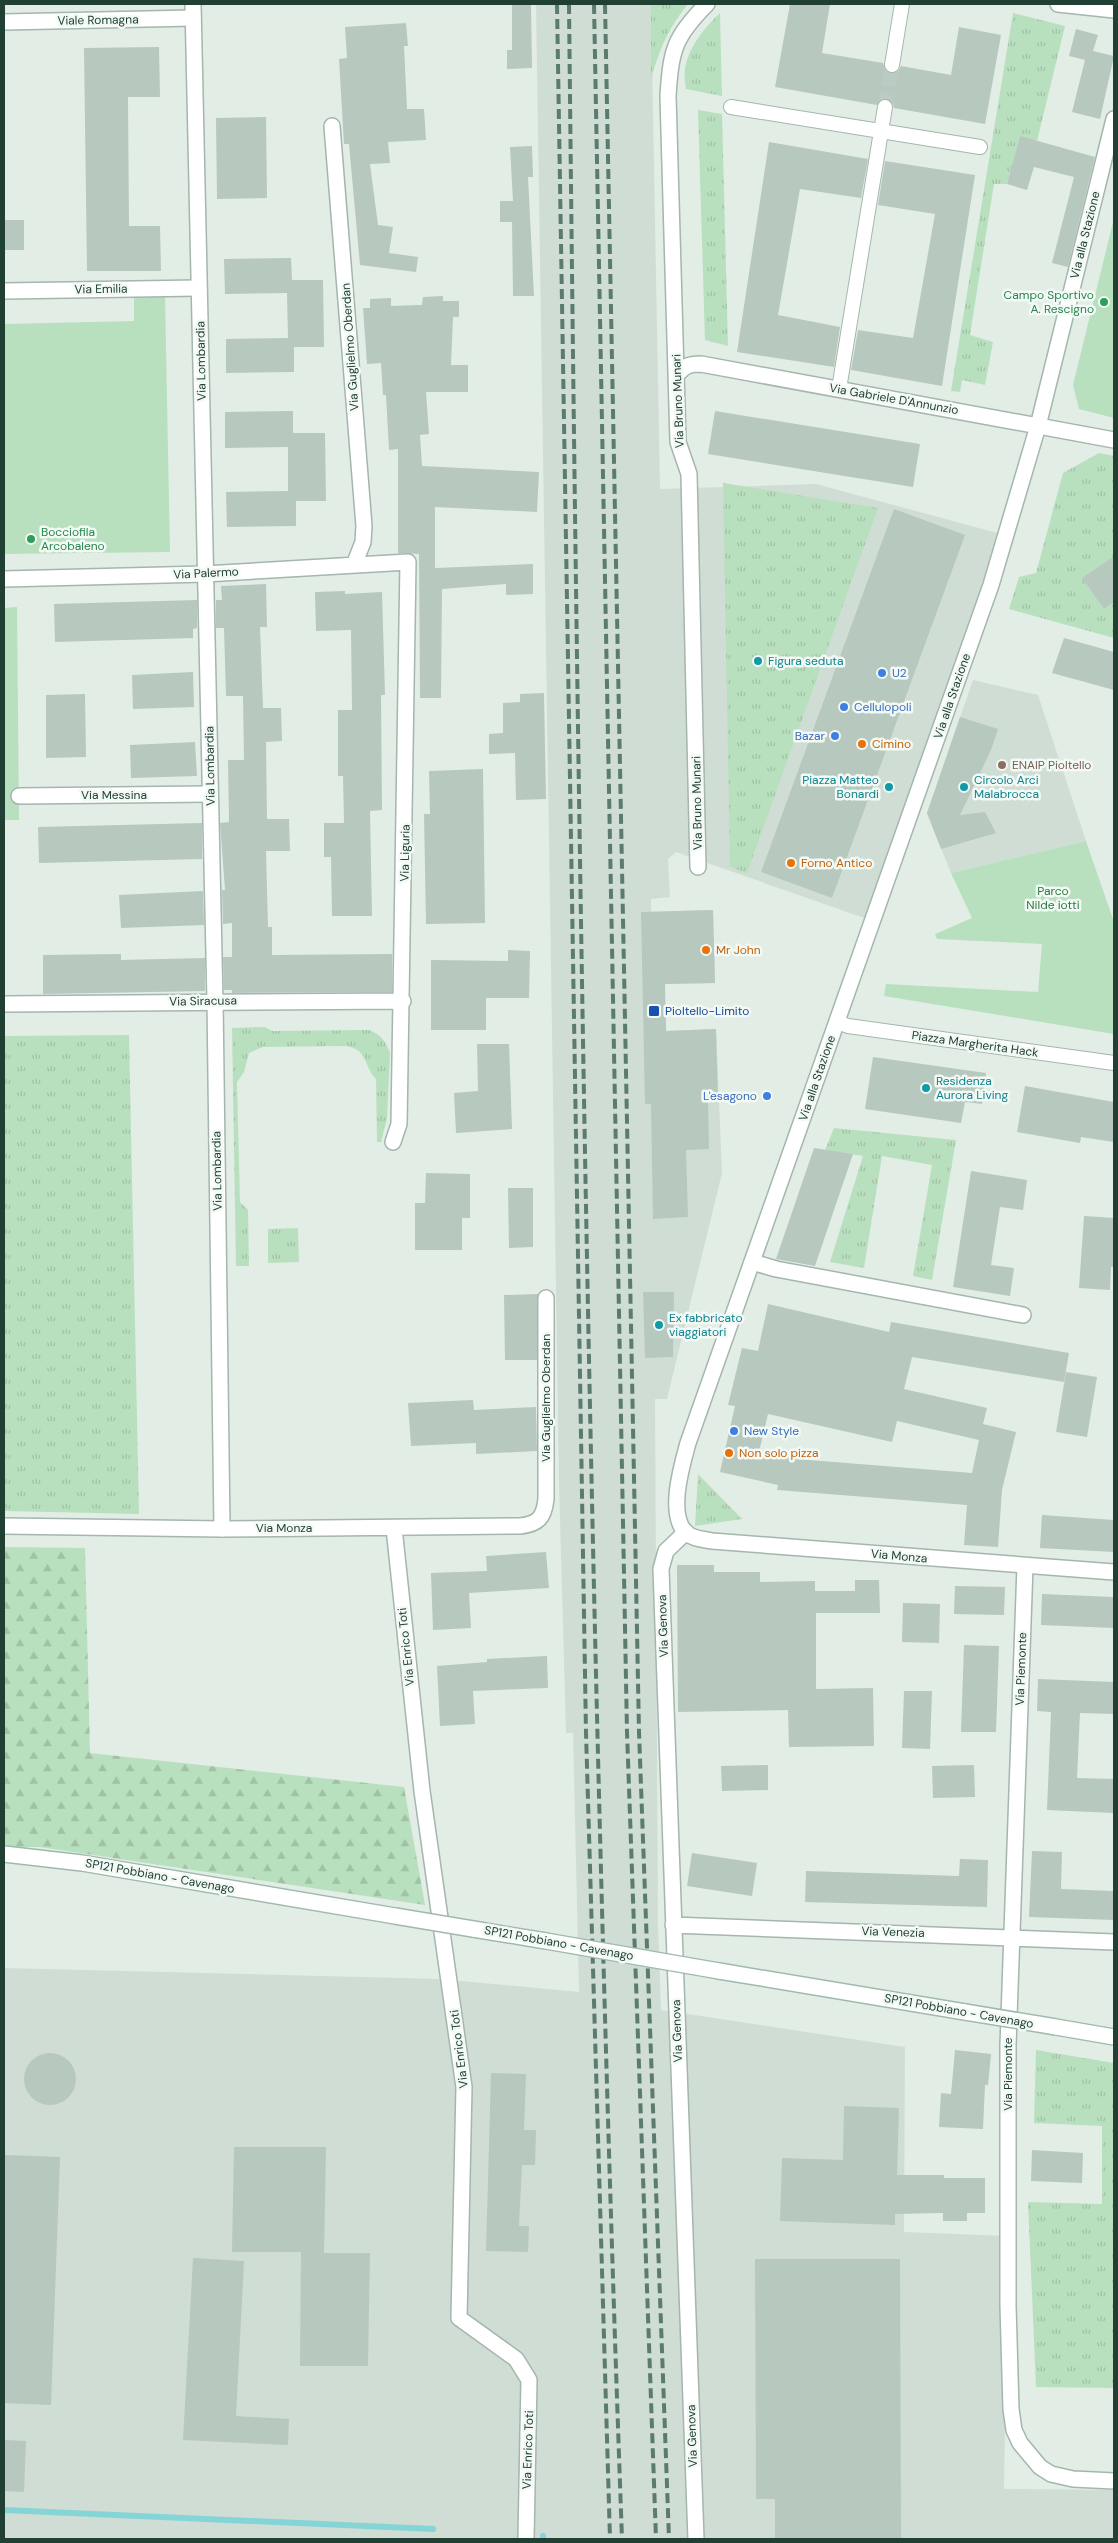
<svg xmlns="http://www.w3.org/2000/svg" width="1118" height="2543" font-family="'DM Sans',sans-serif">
	<defs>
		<pattern id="grass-tufts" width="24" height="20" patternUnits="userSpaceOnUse" patternTransform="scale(1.25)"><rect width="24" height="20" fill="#b9e0be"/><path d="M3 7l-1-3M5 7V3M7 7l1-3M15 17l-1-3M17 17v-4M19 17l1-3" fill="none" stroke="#9fc1a4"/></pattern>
		<pattern id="forest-firs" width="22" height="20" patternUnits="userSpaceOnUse" patternTransform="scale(1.25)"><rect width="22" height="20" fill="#b9e0be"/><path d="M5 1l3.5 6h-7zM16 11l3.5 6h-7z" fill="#9fc1a4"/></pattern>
	</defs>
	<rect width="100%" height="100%" fill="#e2ede6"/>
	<!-- built -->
	<path fill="#d0ddd5" d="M 536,4 L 651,4 L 660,489 L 816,484 L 1001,534 L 867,919 L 676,852 L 668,859 L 670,897 L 651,899 L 651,912 L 713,910 L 715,983 L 665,984 L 665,1008 L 666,1031 L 716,1029 L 722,1173 L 667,1399 L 655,1399 L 658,1924 L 661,2010 L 905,2047 L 904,2232 L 1008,2236 L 1004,2489 L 1114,2490 L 1114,2539 L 4,2539 L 4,1968 L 440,1979 L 579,1992 L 573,1733 L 566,1733 L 559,1483 Z
		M 973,680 L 1038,695 L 1086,841 L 951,873 L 927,813 Z"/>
	<!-- grass -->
	<path fill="url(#grass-tufts)" d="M 651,4 L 688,4 C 668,29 660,48 651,79 Z
		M 720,13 L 722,96 L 686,89 C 679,59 699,33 720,13 Z
		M 1013,13 L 1065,26 L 1037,141 L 1020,137 L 1007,184 L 994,184 L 970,335 L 993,342 L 985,385 L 962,380 L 960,392 L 951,391 Z
		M 698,110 L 722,114 L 728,346 L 705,340 Z
		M 1099,453 L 1114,456 L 1114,556 L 1083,578 L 1104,609 L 1114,602 L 1114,638 L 1009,609 L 1019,577 L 1036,573 L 1063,473 Z
		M 723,483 L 878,508 L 747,873 L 730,867 Z
		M 265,1027 L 272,1031 L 369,1030 C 380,1034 386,1041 390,1053 L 387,1119 L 381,1142 L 377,1142 L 376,1079 C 364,1067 368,1049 346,1046 L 263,1047 L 249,1053 L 244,1072 L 237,1082 L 240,1202 L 248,1210 L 249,1266 L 236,1266 L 232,1028 Z
		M 129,1035 L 139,1514 L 4,1511 L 4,1036 Z
		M 834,1128 L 956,1140 L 932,1280 L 913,1276 L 932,1165 L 882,1156 L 864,1268 L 830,1262 L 863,1156 L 825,1150 Z
		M 298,1228 L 299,1262 L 268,1263 L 268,1229 Z
		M 698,1474 L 742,1519 L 695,1526 Z
		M 1036,2050 L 1114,2063 L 1114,2388 L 1036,2387 L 1028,2202 L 1102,2204 L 1102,2126 L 1034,2123 Z"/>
	<!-- forest -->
	<path fill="url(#forest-firs)" d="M 4,1547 L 85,1548 L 90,1753 L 404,1787 L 425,1905 L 40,1847 L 4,1847 Z"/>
	<!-- green -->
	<path fill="#b9e0be" d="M 1114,218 L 1114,418 L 1079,409 L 1073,385 Z
		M 165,296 L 170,552 L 4,554 L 4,324 L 134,321 L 134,297 Z
		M 17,607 L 19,820 L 4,820 L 4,608 Z
		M 1086,841 L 1114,922 L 1114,1034 L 884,996 L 886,984 L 1038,992 L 1042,944 L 937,939 L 935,934 L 972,918 L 951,873 Z"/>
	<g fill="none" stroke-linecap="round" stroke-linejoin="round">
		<!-- stream -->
		<path stroke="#86d5d6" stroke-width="6" d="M 4,2510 L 433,2529
			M 543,2539 L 543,2536"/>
	</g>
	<!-- building -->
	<path fill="#b7c8bf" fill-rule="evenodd" d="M 512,4 L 531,4 L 532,68 L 507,69 L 507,50 L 512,50 Z
		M 790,4 L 830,4 L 822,53 L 883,63 L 886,71 L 891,74 L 898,71 L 901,66 L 951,75 L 959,27 L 1001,35 L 985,124 L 894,108 L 893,103 L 887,98 L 881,99 L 877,105 L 775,87 Z
		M 406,23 L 408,46 L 404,46 L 407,109 L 424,109 L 426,140 L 388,142 L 390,163 L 370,164 L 378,225 L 393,227 L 389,253 L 418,257 L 416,272 L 360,265 L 349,144 L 344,144 L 339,59 L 347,58 L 345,27 Z
		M 1076,29 L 1098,35 L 1093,51 L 1114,56 L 1100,119 L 1072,112 L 1085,60 L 1069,56 Z
		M 159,47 L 160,97 L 128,97 L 129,226 L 160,226 L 161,271 L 87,271 L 84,48 Z
		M 266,117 L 267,198 L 217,199 L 216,118 Z
		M 1020,136 L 1095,157 L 1068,267 L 1052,263 L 1074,177 L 1034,167 L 1027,190 L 1007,184 Z
		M 769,142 L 868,159 L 861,198 L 800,189 L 778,315 L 840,327 L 834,367 L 737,352 Z
		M 532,146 L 533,177 L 528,177 L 534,296 L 513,296 L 512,222 L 500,222 L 500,201 L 513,201 L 510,147 Z
		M 885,161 L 975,175 L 942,386 L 851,370 L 858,330 L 913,338 L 935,214 L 878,205 Z
		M 4,220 L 24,220 L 24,250 L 4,250 Z
		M 291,258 L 292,280 L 323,280 L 324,347 L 294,347 L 294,372 L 226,373 L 226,339 L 288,338 L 287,293 L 225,294 L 224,259 Z
		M 443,296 L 443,301 L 459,301 L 459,317 L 453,317 L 451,365 L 468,365 L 468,392 L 426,392 L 429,434 L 420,435 L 422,466 L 539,472 L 537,512 L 435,507 L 435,568 L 533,564 L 533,594 L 506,595 L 506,584 L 442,589 L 441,698 L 420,698 L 419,554 L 398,553 L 398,449 L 389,450 L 386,395 L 383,395 L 381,363 L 367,364 L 363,308 L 370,308 L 370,299 L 391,298 L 391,306 L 422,305 L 423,297 Z
		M 293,411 L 293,433 L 325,433 L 326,501 L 296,501 L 296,526 L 227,527 L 226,492 L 288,491 L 288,447 L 225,448 L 225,412 Z
		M 715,411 L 920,444 L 913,487 L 708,454 Z
		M 894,509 L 965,535 L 832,898 L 761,872 Z
		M 1114,556 L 1114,602 L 1104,609 L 1082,578 Z
		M 266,584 L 267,627 L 260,627 L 263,708 L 281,708 L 282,741 L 266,742 L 267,819 L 289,819 L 290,851 L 266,851 L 268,927 L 272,927 L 272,955 L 392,954 L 392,992 L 232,993 L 232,990 L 224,990 L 223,957 L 232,957 L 232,923 L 223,924 L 222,890 L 225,890 L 220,823 L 229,822 L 228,760 L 244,760 L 243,696 L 226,696 L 224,628 L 216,628 L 216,600 L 222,600 L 221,586 Z
		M 345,591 L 345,594 L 382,592 L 385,695 L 381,695 L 382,810 L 370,811 L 372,916 L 332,916 L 331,857 L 324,857 L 324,823 L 344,823 L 343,776 L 338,776 L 338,710 L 352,710 L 351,630 L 316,631 L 315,592 Z
		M 197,600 L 197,628 L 193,629 L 193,638 L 55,642 L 54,604 Z
		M 1064,638 L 1114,652 L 1114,690 L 1052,673 Z
		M 193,672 L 194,707 L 133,709 L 132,675 Z
		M 544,693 L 546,799 L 516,800 L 515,753 L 489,754 L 489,734 L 503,733 L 503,703 L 520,702 L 520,694 Z
		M 85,694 L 86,757 L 46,758 L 46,695 Z
		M 960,717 L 998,729 L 991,750 L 960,815 L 985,812 L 996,833 L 941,849 L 927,813 Z
		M 195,742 L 197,776 L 131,778 L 130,745 Z
		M 483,769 L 485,923 L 426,924 L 424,814 L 430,814 L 429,771 Z
		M 202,823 L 202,859 L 39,863 L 38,827 Z
		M 203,891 L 204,925 L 121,928 L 119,895 Z
		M 713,910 L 715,983 L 665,984 L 666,1031 L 716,1029 L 718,1101 L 708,1102 L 709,1149 L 686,1150 L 688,1217 L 653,1219 L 651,1104 L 645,1104 L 641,912 Z
		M 508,950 L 530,951 L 529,998 L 486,998 L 486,1030 L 431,1030 L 431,960 L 508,961 Z
		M 121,954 L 121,960 L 205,958 L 205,991 L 43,994 L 43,955 Z
		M 477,1044 L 509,1044 L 512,1129 L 456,1133 L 454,1093 L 478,1091 Z
		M 873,1057 L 986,1073 L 982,1104 L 965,1102 L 961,1123 L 865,1109 Z
		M 1025,1086 L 1114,1102 L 1114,1142 L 1081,1137 L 1080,1143 L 1017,1132 Z
		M 814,1148 L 853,1154 L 815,1266 L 776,1259 Z
		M 971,1171 L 1027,1180 L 1023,1210 L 1000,1207 L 991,1265 L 1014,1268 L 1010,1296 L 953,1287 Z
		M 426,1173 L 470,1174 L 470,1218 L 462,1218 L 462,1250 L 415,1250 L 415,1203 L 425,1203 Z
		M 508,1188 L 533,1188 L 533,1247 L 509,1248 Z
		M 1084,1216 L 1114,1218 L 1114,1267 L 1111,1267 L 1110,1290 L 1079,1288 Z
		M 643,1292 L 674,1292 L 673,1357 L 645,1358 Z
		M 538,1294 L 537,1360 L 505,1360 L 504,1295 Z
		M 768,1304 L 889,1332 L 891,1322 L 1069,1353 L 1064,1382 L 912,1357 L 904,1389 L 987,1408 L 983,1424 L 1016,1432 L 1002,1490 L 998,1547 L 964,1545 L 967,1505 L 777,1490 L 778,1485 L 720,1472 L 735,1406 L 728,1405 L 742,1348 L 758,1351 ZM 768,1414 L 892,1442 L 897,1421 L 979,1440 L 972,1473 L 758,1456 Z
		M 1066,1372 L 1097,1377 L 1087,1437 L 1056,1432 Z
		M 473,1400 L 474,1410 L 536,1407 L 537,1451 L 476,1454 L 476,1443 L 411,1446 L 408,1403 Z
		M 1042,1515 L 1114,1520 L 1114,1552 L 1040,1548 Z
		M 546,1552 L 549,1588 L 469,1593 L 471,1628 L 433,1630 L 431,1573 L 487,1571 L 486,1556 Z
		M 677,1565 L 714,1565 L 714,1572 L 760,1572 L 760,1582 L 815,1581 L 815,1591 L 855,1591 L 855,1580 L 879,1580 L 880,1613 L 816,1613 L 816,1689 L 873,1688 L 874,1746 L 789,1747 L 788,1710 L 678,1712 Z
		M 955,1586 L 1005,1587 L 1004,1615 L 954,1614 Z
		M 1042,1594 L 1114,1597 L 1114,1628 L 1041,1625 Z
		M 903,1603 L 940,1604 L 939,1643 L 902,1642 Z
		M 964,1645 L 999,1646 L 996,1732 L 961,1732 Z
		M 547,1656 L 548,1688 L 473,1691 L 475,1724 L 440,1726 L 437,1666 L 487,1662 L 487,1659 Z
		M 1038,1679 L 1114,1682 L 1114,1714 L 1080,1713 L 1077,1778 L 1114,1779 L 1114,1813 L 1047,1810 L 1051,1712 L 1037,1711 Z
		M 904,1691 L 932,1691 L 930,1749 L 902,1748 Z
		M 768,1765 L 768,1790 L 722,1791 L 721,1766 Z
		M 974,1765 L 975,1797 L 933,1798 L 932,1766 Z
		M 1032,1851 L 1062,1852 L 1061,1889 L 1114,1891 L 1114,1920 L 1029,1917 Z
		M 692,1853 L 757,1863 L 752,1896 L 687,1886 Z
		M 960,1859 L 988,1860 L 987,1907 L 805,1902 L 806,1871 L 959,1876 Z
		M 955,2050 L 991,2054 L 988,2085 L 985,2085 L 983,2129 L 939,2127 L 941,2093 L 951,2094 Z
		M24 2079a26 26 0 1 1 52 0a26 26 0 1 1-52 0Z
		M 491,2073 L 526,2074 L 524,2130 L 536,2130 L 535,2165 L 522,2165 L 519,2226 L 529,2226 L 528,2252 L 486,2251 Z
		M 844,2106 L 899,2108 L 897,2175 L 944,2175 L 944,2178 L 985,2178 L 985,2213 L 967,2213 L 967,2221 L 943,2221 L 943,2213 L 895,2214 L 895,2225 L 780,2221 L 782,2158 L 843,2160 Z
		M 234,2147 L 326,2147 L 324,2253 L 370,2253 L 368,2366 L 300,2366 L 301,2252 L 232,2252 Z
		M 1032,2150 L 1083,2153 L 1082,2183 L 1031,2181 Z
		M 4,2155 L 60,2157 L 51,2405 L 4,2403 Z
		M 193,2258 L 244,2261 L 236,2416 L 289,2419 L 288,2445 L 183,2440 Z
		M 755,2259 L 900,2259 L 901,2539 L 775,2539 L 775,2499 L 756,2499 Z
		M 4,2440 L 26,2441 L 24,2492 L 4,2491 Z"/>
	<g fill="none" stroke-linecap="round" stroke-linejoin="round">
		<!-- pedestrian-tunnel -->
		<path stroke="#bbcac2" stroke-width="14" stroke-dasharray="14 7" stroke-linecap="butt" d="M 885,107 L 892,65"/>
		<defs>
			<path id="pedestrian" d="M 892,65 L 902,4
				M 731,107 L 980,147
				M 839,389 L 885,107
				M 837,1022 L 848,1026 L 1114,1063"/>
			<path id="minor" d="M 1058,4 L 1114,10
				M 4,22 L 193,18
				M 332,126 L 364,526 L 363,542 L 354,565
				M 4,291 L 199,288
				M 677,375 C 684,366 689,364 701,364 L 1114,440
				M 4,579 L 205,574 L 408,562 L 399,1124 L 393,1142
				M 19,796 L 210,794
				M 698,867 L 689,474 L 678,442 L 668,96 C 671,50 674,37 707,4
				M 4,1004 L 403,1001
				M 752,1262 L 776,1269 L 1023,1315
				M 394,1528 L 422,1791 L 464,2087 L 459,2318 L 516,2359 L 529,2380 L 526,2539
				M 222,1529 L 520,1526 C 538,1524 544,1518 546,1499 L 546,1298
				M 686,1532 L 666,1551 L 661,1569 L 696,2539
				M 1025,1566 L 1008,2045 L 1008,2305 L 1011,2409 L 1014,2430 L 1020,2443 L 1040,2467 L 1051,2474 L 1073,2479 L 1114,2481
				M 673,1925 L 1114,1942"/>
			<path id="tertiary" d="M 1114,119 L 1038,426 L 991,585 L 688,1443 C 682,1465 667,1514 686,1533 C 693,1539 703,1539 712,1541 L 1114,1572
				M 4,1526 L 222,1529 L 215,1001 L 193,4"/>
			<path id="secondary" d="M 4,1854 L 82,1863 L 395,1916
				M 473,1929 L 546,1941
				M 719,1971 L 965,2012
				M 1056,2027 L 1114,2037"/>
		</defs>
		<!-- pedestrian casing -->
		<use href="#pedestrian" stroke="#a4b6ad" stroke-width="16"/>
		<!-- minor casing -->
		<use href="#minor" stroke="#a4b6ad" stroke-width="18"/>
		<!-- tertiary casing -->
		<use href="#tertiary" stroke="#a4b6ad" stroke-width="18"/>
		<!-- secondary casing -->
		<use href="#secondary" stroke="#9fbaad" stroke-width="18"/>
		<!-- pedestrian -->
		<use href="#pedestrian" stroke="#fff" stroke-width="14"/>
		<!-- minor -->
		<use href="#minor" stroke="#fff" stroke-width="15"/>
		<!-- tertiary -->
		<use href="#tertiary" stroke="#fff" stroke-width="15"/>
		<!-- secondary -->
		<use href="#secondary" stroke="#fff" stroke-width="15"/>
		<!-- rail -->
		<path stroke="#5b7b6e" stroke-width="4" stroke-dasharray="10 5" stroke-linecap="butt" d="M 557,4 L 586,1733 L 610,2539
			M 569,4 C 578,849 591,1694 622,2539
			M 594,4 L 627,1732 L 656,2539
			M 605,4 L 639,1732 L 669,2539"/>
		<defs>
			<path id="secondary-bridge" d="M 395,1916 L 473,1929
				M 546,1941 L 719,1971
				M 965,2012 L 1056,2027"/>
		</defs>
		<!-- secondary-bridge casing -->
		<use href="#secondary-bridge" stroke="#9fbaad" stroke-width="18" stroke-linecap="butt"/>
		<!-- secondary-bridge -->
		<use href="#secondary-bridge" stroke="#fff" stroke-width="15"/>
	</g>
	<!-- markers -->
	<g fill="#2e9e5b" stroke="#f3f9f5" stroke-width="2">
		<circle cx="1104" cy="302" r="5"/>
		<circle cx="31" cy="539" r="5"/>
	</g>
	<g fill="#0f9aa8" stroke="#f3f9f5" stroke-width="2">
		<circle cx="758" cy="661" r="5"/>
		<circle cx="889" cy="787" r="5"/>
		<circle cx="964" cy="787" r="5"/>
		<circle cx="926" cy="1088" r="5"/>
		<circle cx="659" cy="1325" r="5"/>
	</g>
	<g fill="#3f7fe0" stroke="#f3f9f5" stroke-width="2">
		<circle cx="882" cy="673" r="5"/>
		<circle cx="844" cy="707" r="5"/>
		<circle cx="835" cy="736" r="5"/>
		<circle cx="767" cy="1096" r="5"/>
		<circle cx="734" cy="1431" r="5"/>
	</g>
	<g fill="#e8710a" stroke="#f3f9f5" stroke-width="2">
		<circle cx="862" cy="744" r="5"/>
		<circle cx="791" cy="863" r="5"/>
		<circle cx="706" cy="950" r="5"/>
		<circle cx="729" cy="1453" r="5"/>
	</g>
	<circle fill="#8d6e63" stroke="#f3f9f5" stroke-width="2" cx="1002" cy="765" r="5"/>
	<rect fill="#1a4fb4" stroke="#f3f9f5" stroke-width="2" x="648" y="1005" width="12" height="12" rx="2.5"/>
	<g text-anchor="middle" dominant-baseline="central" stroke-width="5" stroke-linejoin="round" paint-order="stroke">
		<!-- street labels -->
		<g font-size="12" fill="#204033" stroke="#f3f9f5">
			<text transform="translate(98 20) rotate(-1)">Viale Romagna</text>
			<text transform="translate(1085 235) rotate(-76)">Via alla Stazione</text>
			<text transform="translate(101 289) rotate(-1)">Via Emilia</text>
			<text transform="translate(350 347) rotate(-94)">Via Guglielmo Oberdan</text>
			<text transform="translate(201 361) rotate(-91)">Via Lombardia</text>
			<text transform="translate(894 399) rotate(10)">Via Gabriele D'Annunzio</text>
			<text transform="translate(678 401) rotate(-92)">Via Bruno Munari</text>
			<text transform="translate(206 573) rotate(-3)">Via Palermo</text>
			<text transform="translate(952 696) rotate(-71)">Via alla Stazione</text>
			<text transform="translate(210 766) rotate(-91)">Via Lombardia</text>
			<text x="114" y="795">Via Messina</text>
			<text transform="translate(697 803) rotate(-91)">Via Bruno Munari</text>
			<text transform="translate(405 853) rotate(-89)">Via Liguria</text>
			<text transform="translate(203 1001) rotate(-1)">Via Siracusa</text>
			<text transform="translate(975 1044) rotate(8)">Piazza Margherita Hack</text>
			<text transform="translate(817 1078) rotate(-71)">Via alla Stazione</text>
			<text transform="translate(217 1171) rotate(-91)">Via Lombardia</text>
			<text transform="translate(546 1398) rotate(-90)">Via Guglielmo Oberdan</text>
			<text x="284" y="1528">Via Monza</text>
			<text transform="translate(899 1556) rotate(5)">Via Monza</text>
			<text transform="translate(663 1626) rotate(-92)">Via Genova</text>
			<text transform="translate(406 1647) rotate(-96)">Via Enrico Toti</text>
			<text transform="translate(1021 1669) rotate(-88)">Via Piemonte</text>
			<text transform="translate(160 1876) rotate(10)">SP121 Pobbiano - Cavenago</text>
			<text transform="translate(893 1932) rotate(2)">Via Venezia</text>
			<text transform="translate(559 1943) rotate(10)">SP121 Pobbiano - Cavenago</text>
			<text transform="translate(959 2011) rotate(10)">SP121 Pobbiano - Cavenago</text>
			<text transform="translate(677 2031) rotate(-92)">Via Genova</text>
			<text transform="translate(459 2049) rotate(-97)">Via Enrico Toti</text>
			<text transform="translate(1008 2074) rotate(-90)">Via Piemonte</text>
			<text transform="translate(692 2436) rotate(-92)">Via Genova</text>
			<text transform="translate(528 2450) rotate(-88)">Via Enrico Toti</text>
		</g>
		<!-- leisure labels -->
		<g font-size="12" fill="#27864d" stroke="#f3f9f5" text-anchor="end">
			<text x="1094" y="295">Campo Sportivo<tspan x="1094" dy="14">A. Rescigno</tspan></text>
			<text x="41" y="532" text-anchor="start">Bocciofila<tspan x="41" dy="14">Arcobaleno</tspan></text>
		</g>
		<!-- culture labels -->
		<g font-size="12" fill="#0d838f" stroke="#f3f9f5" text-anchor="start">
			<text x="768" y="661">Figura seduta</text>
			<text x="879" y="780" text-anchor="end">Piazza Matteo<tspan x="879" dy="14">Bonardi</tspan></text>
			<text x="974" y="780">Circolo Arci<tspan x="974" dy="14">Malabrocca</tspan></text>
			<text x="936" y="1081">Residenza<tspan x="936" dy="14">Aurora Living</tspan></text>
			<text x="669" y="1318">Ex fabbricato<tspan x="669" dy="14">viaggiatori</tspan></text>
		</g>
		<!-- shop labels -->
		<g font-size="12" fill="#366cbe" stroke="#f3f9f5" text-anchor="start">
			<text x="892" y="673">U2</text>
			<text x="854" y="707">Cellulopoli</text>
			<text x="825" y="736" text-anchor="end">Bazar</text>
			<text x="757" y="1096" text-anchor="end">L'esagono</text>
			<text x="744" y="1431">New Style</text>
		</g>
		<!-- food labels -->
		<g font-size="12" fill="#c56008" stroke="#f3f9f5" text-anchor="start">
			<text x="872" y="744">Cimino</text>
			<text x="801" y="863">Forno Antico</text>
			<text x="716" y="950">Mr John</text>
			<text x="739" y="1453">Non solo pizza</text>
		</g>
		<!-- education labels -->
		<g font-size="12" fill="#785e54" stroke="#f3f9f5" text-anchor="start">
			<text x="1012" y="765">ENAIP Pioltello</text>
		</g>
		<!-- park labels -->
		<g font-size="12" fill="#277a3c" stroke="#f3f9f5">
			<text x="1053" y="891">Parco<tspan x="1053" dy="14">Nilde iotti</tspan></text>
		</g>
		<!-- transit labels -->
		<g font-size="12" fill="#164399" stroke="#f3f9f5" text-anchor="start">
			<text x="665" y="1011">Pioltello-Limito</text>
		</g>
	</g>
	<!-- border -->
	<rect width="1118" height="2543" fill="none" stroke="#204033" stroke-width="10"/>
</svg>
